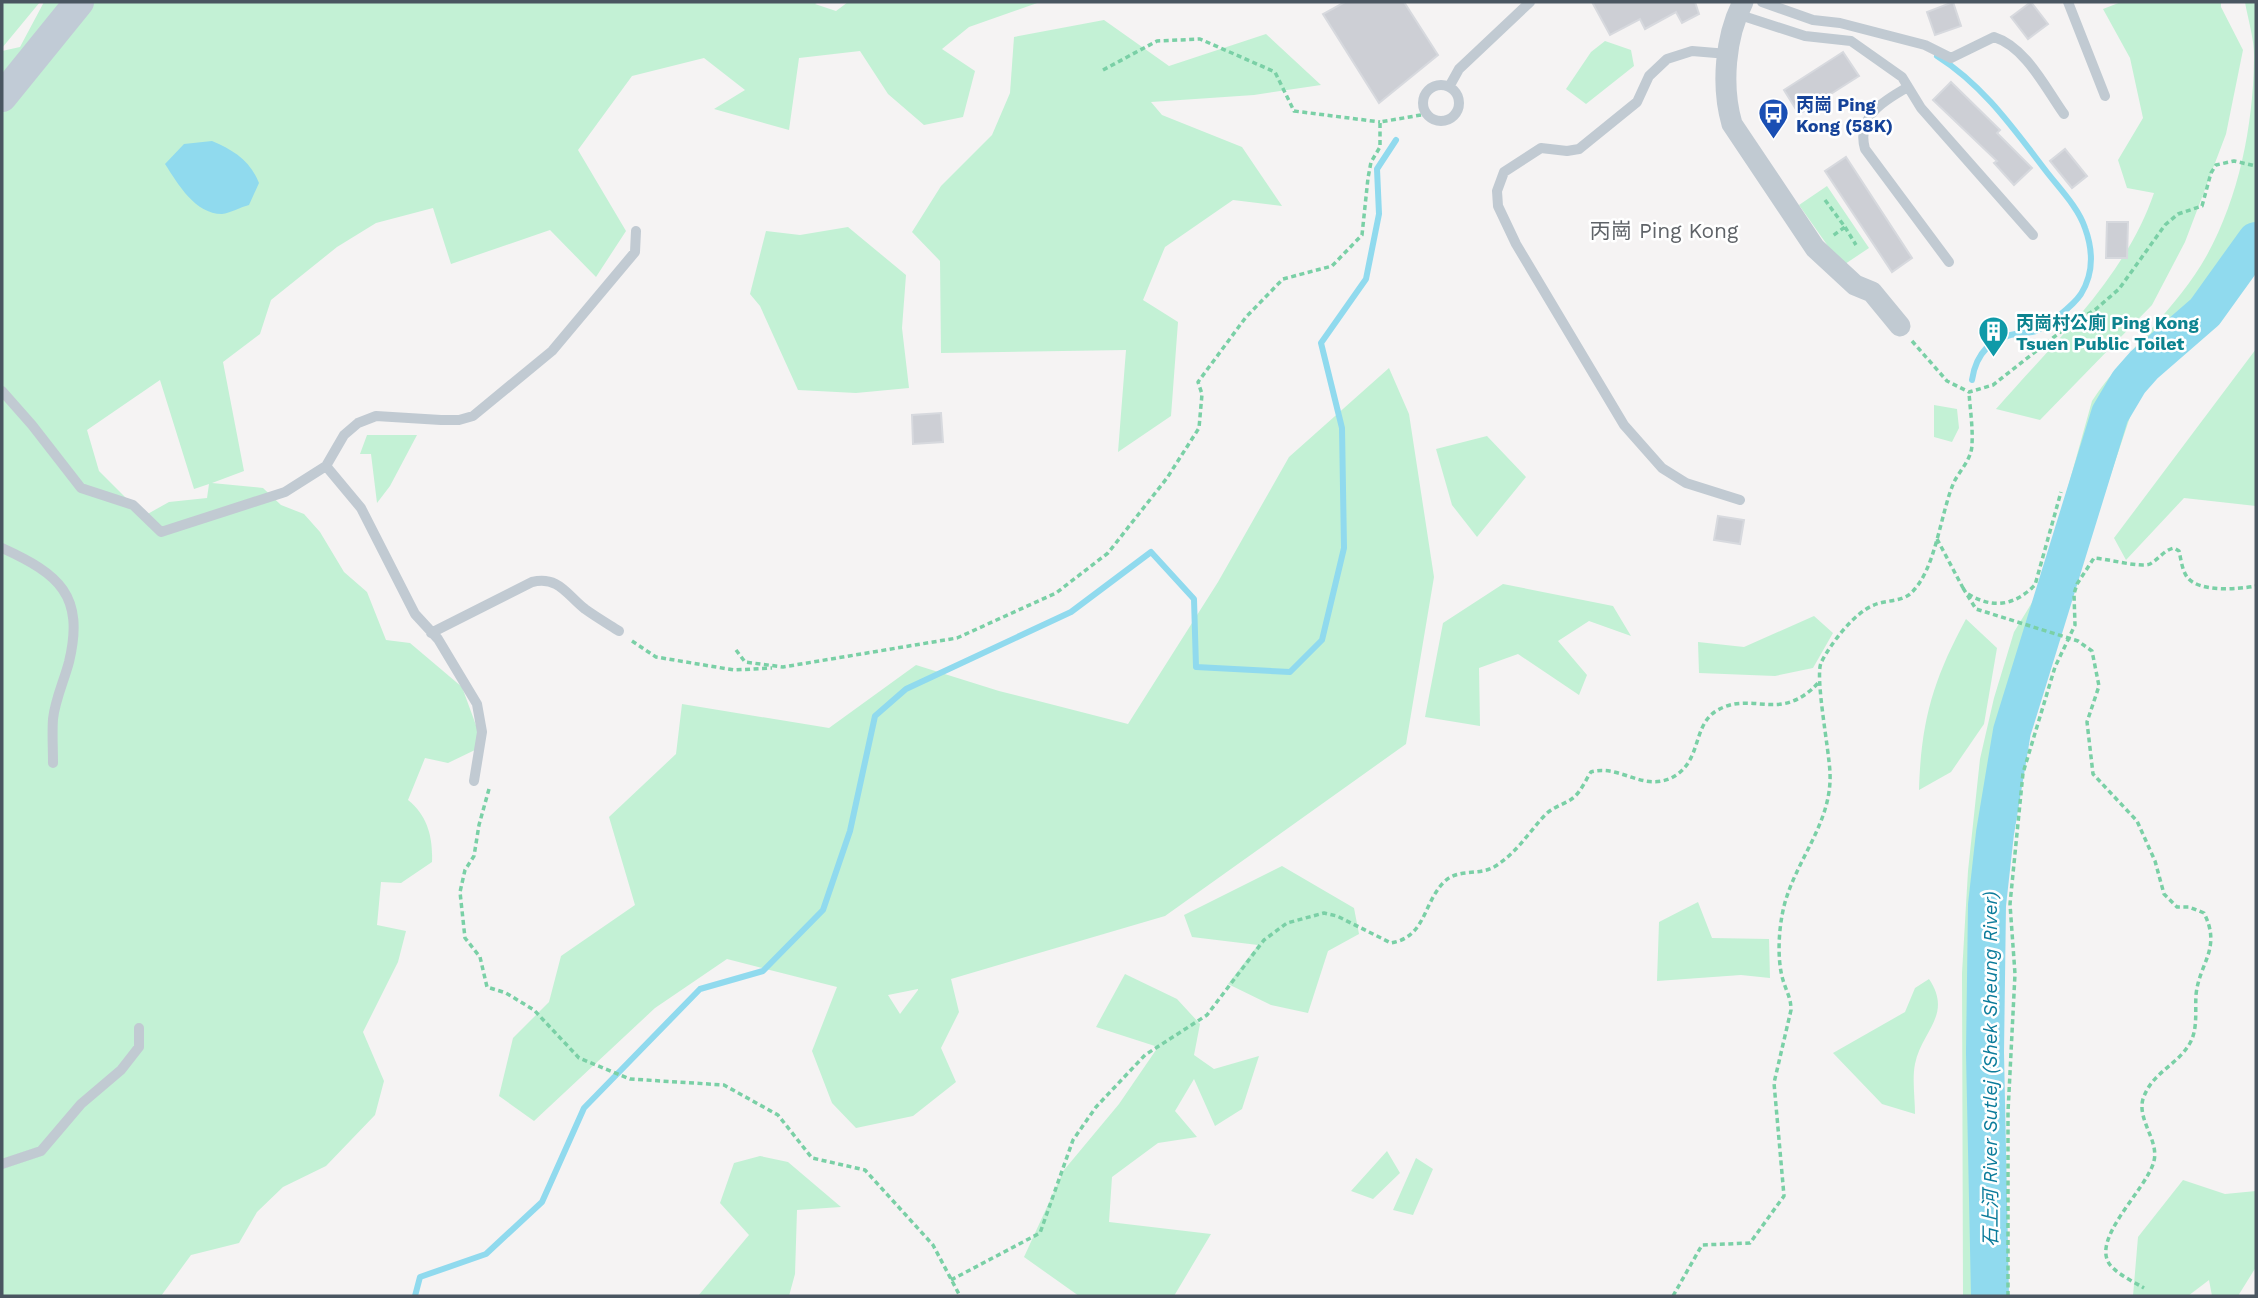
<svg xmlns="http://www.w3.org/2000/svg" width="2258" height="1298" font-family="'Work Sans','Noto Sans TC',sans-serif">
	<rect width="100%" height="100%" fill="#f5f3f3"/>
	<!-- green -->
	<path fill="#c3f1d5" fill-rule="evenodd" d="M 2,2 L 40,2 L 2,48 Z
		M 44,2 L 819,2 L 815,4 L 836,11 L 848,2 L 1040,2 L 969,27 L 942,49 L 975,71 L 963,117 L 924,125 L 888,94 L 860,51 L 799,58 L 789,130 L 714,109 L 745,90 L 704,58 L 632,76 L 578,150 L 626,231 L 596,277 L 550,230 L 451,264 L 433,208 L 376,223 L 337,247 L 271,300 L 260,334 L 223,362 L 244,471 L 212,483 L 263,488 L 281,505 L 304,514 L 320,532 L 344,572 L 367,592 L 386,640 L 410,643 L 462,687 L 477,728 L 477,749 L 448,763 L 425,758 L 408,800 C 428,816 433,838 432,862 L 401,883 L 381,882 L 377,925 L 406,931 L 398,962 L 363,1032 L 384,1081 L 375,1115 L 326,1166 L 283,1187 L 257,1212 L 239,1243 L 191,1255 L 161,1296 L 2,1296 L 2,51 L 20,47 ZM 160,380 L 194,489 L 209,484 L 207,498 L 169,502 L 144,516 L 99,471 L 87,430 Z
		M 2121,2 L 2221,2 L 2221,7 L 2243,50 L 2226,134 L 2185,242 L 2152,305 L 2040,420 L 1996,409 C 2054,342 2125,278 2154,193 L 2127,188 L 2118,160 L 2143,118 L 2130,58 L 2103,9 Z
		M 2245,2 L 2256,2 L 2256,252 L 2211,316 L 2172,351 L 2134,405 L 2030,716 L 2013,786 L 2004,903 L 2002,1296 L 1963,1296 L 1962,973 L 1968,871 L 1980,759 L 1994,698 L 2014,632 L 2039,591 L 2092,401 C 2126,350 2177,309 2207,255 C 2239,197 2253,126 2254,60 C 2255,41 2248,20 2245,2 Z
		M 1104,20 L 1169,66 L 1266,34 L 1321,85 L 1254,95 L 1151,102 L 1162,115 L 1242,147 L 1282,206 L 1233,200 L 1165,247 L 1143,300 L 1178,322 L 1171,416 L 1118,452 L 1126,350 L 941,353 L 940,261 L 912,232 L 941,186 L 992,135 L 1010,93 L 1014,37 Z
		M 1605,41 L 1631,50 L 1634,66 L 1586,104 L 1566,89 L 1591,52 Z
		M 1827,186 L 1869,248 L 1842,266 L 1799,205 Z
		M 848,227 L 906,275 L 902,328 L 909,388 L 856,393 L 798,390 L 760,306 L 750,294 L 766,231 L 800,235 Z
		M 2256,349 L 2256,506 L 2184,498 L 2126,560 L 2114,538 Z
		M 1389,368 L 1409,414 L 1434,577 L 1406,744 L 1165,916 L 951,979 L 959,1012 L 941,1048 L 956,1082 L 913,1116 L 856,1128 L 832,1103 L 812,1051 L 837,987 L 727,959 L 655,1008 L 534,1121 L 499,1096 L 513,1038 L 549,1002 L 561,956 L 635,905 L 609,817 L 676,754 L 682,704 L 829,728 L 916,665 L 999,691 L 1128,724 L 1218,582 L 1289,457 ZM 918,989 L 918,990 L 900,1014 L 888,995 Z
		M 1934,405 L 1957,409 L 1959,428 L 1952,442 L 1934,437 Z
		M 367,435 L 417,435 L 390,486 L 377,503 L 371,454 L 360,454 Z
		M 1487,436 L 1526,477 L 1477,537 L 1452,505 L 1436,449 Z
		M 1503,584 L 1613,606 L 1631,636 L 1589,621 L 1558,641 L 1587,675 L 1579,695 L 1518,654 L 1479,668 L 1480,726 L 1425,717 L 1443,623 Z
		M 1814,616 L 1833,633 L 1813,668 L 1775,676 L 1699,673 L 1698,642 L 1744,647 Z
		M 1966,619 L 1997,648 L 1984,724 L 1951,772 L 1919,790 C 1921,721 1933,680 1966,619 Z
		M 1282,866 L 1354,908 L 1359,934 L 1328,951 L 1308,1013 L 1271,1005 L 1228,984 L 1258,945 L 1192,937 L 1184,915 Z
		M 1698,902 L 1712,938 L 1769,939 L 1770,978 L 1741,975 L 1657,981 L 1659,922 Z
		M 1125,974 L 1177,999 L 1200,1024 L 1194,1055 L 1214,1069 L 1259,1056 L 1242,1109 L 1215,1126 L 1194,1079 L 1175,1111 L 1197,1137 L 1158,1143 L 1112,1177 L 1109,1222 L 1211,1234 L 1174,1296 L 1079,1296 L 1024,1257 L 1064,1170 L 1119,1104 L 1158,1047 L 1096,1027 Z
		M 1929,979 C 1953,1015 1922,1030 1915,1064 C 1912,1079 1915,1098 1915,1114 L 1882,1104 L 1833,1053 L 1905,1012 L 1915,988 Z
		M 1387,1151 L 1400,1173 L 1373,1199 L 1351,1191 Z
		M 760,1156 L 788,1162 L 841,1207 L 797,1210 L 795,1274 L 789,1296 L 698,1296 L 749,1235 L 720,1203 L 734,1163 Z
		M 1416,1158 L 1433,1169 L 1413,1215 L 1393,1210 Z
		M 2183,1180 L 2225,1194 L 2256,1191 L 2256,1267 L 2238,1296 L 2212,1296 L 2209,1280 L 2188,1296 L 2133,1296 L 2138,1237 Z"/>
	<!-- water -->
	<path fill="#90daee" d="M 212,141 C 233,150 250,160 259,183 L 249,205 C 241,207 230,213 222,214 C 195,214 178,184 165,164 L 184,144 Z"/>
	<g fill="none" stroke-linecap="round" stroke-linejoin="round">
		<!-- stream -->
		<path stroke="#90daee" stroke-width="6" d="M 1937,56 C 1983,85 2013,128 2046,171 C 2059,188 2078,207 2085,228 C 2093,250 2094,273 2081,294 C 2073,306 2048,325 2036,331 C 2031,333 2025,332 2020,333 C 1992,337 1976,352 1972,380
			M 415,1296 L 420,1277 L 486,1254 L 542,1202 L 584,1108 L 700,989 L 763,971 L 823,910 L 850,831 L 875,716 L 906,689 L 1071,612 L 1151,552 L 1194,599 L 1196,667 L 1290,672 L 1322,640 L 1344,548 L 1342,428 L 1321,343 L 1366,279 L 1379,214 L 1377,169 L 1396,140"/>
		<!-- river -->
		<path stroke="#90daee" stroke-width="38" d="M 1990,1296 L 1985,1053 L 1987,905 L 1995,833 L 2012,731 L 2110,414 L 2129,382 L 2144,365 L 2205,312 L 2256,241"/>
	</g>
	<!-- building -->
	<path fill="#cdcfd5" stroke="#d7d9de" stroke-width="2" d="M 1345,2 L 1404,2 L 1438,55 L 1379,103 L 1323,14 Z
		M 1592,2 L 1695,2 L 1699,14 L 1682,23 L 1676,12 L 1645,29 L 1640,19 L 1610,35 Z
		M 1953,2 L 1961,26 L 1935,35 L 1927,12 Z
		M 2031,2 L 2048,24 L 2028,39 L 2011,17 Z
		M 1843,52 L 1859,76 L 1799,114 L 1784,90 Z
		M 1951,82 L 2000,130 L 1997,133 L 2032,168 L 2014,185 L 1994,163 L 1997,161 L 1933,100 Z
		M 2065,149 L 2087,176 L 2072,188 L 2050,161 Z
		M 1846,157 L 1912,258 L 1892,272 L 1825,171 Z
		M 2107,222 L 2128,222 L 2127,258 L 2106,258 Z
		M 941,413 L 943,442 L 913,444 L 912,415 Z
		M 1718,516 L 1744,520 L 1740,544 L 1714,540 Z"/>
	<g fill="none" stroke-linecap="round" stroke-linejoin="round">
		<!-- path -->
		<path stroke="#7ad0a6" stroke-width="3.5" stroke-dasharray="5 3.5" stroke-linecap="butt" d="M 1103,70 L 1157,41 L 1200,39 L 1275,72 L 1294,111 L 1380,122
			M 1825,200 L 1845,227 L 1831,237
			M 1845,227 L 1856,245
			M 1912,341 L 1947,381 L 1969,392 L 1993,385 L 2063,330 L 2096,309 L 2119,289 L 2165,225 L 2178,214 L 2202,206 L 2211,173 L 2216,165 L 2234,161 L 2256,166
			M 1937,539 L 1963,588
			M 1963,588 L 1976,609 L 2078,641 L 2092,651 L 2099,686 L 2087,722 L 2093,774 L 2137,821 L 2155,861 L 2164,894 L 2177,907 L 2189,907 L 2204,913 C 2222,949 2199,963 2196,995 C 2195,1010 2198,1029 2190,1043 C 2177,1066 2152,1072 2143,1099 C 2137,1120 2159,1140 2154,1161 C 2147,1190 2085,1243 2113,1268 C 2121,1276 2134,1282 2144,1288
			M 1968,594 C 1993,609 2014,606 2035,585 L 2061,492
			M 632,641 L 656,657 L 734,670 L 772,668
			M 736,650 L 745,662 L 783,667 L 957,638 L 1056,593 L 1108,553 L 1167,478 L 1199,428 L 1202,394 L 1198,382 L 1246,317 L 1283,279 L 1332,266 L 1362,235 L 1368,178 L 1371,162 L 1380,147 L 1380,122 L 1421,115
			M 489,789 L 479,825 L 474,856 L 465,870 L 460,892 L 465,938 L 480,957 L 487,987 L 506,993 L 534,1010 L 579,1058 L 630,1079 L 724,1085 L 778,1115 L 812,1158 L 865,1170 L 933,1245 L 960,1296
			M 951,1280 L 1040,1233 L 1073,1140 L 1096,1107 L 1145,1055 L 1207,1015 L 1264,940 L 1287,923 L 1324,913 L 1337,916 L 1391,943 C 1426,937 1423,903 1444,882 C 1458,868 1478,876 1494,867 C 1517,853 1528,833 1546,814 C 1553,807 1565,804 1573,798 C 1581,792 1586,779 1591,772 C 1618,764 1641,790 1669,779 C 1703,764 1691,727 1716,711 C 1753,689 1780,725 1819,682
			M 1673,1296 L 1702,1245 L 1750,1243 L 1784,1196 L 1774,1083 L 1791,1010 C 1791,997 1786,991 1783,980 C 1776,957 1779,919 1787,896 C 1801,854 1832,819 1830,773 C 1829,749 1815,678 1821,663 C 1830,644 1855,612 1874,605 C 1885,600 1900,602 1910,594 C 1936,571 1940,514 1954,482 C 1960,470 1972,459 1972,444 C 1973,427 1970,409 1969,392
			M 2008,1296 L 2008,1112 L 2015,974 L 2010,904 L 2023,773 L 2055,667 L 2075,625 L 2074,594 L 2077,584 L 2094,558 C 2109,559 2140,568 2150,564 C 2159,559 2164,550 2174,548 L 2179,551 C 2181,559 2182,570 2187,577 C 2199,593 2239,589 2256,586"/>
		<!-- lane -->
		<path stroke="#c1cad2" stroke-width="10" d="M 1762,2 L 1813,20 L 1840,23 L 1925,45 L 1951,58 L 1994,37 C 2026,47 2046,89 2064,114
			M 2068,2 L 2105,96
			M 1737,14 L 1805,36 L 1851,41 L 1902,77 L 1921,108 L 2033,235
			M 1728,54 L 1692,51 L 1667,59 L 1649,76 L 1637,102 L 1579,149 L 1567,151 L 1541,148 L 1504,172 L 1497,191 L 1498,206 L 1516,244 L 1624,425 L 1662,468 L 1686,483 L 1740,500
			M1423 103a18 18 0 1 1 36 0a18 18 0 1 1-36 0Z
			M 1449,87 L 1459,69 L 1530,2
			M 1908,87 C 1883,101 1856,117 1865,149 L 1949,262
			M 2,391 L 32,425 L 81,488 L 133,505 L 161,532 L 285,492 L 326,466 L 344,435 L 358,423 L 376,416 L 441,420 L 459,420 L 473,416 L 552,351 L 635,252 L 636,231
			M 326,466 L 361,508 L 415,614 L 438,639 L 477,704 L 482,732 L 474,781
			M 2,548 C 59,574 85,595 69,662 C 64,681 55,700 53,719 C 52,733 53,748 53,763
			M 431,633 L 532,582 C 559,576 566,594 585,609 C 596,617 608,624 619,631
			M 2,1164 L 41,1151 L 81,1104 L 121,1070 L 139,1047 L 139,1028"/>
		<!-- street -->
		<path stroke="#c1cad2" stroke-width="21" d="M 1743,2 C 1725,37 1721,86 1732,124 L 1815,248 L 1855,285 L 1872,292 L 1900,326"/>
		<!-- secondary -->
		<path stroke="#c1cbd6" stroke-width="30" d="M 2,97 L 79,2"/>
	</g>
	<!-- icons -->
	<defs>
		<symbol id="bus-pin" viewBox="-11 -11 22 30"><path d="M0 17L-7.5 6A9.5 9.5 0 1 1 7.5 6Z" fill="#1a4fb4" stroke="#fff"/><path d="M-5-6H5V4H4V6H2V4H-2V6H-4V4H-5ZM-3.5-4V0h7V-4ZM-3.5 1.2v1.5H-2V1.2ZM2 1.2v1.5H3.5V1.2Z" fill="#fff"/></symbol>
		<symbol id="building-pin" viewBox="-11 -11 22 30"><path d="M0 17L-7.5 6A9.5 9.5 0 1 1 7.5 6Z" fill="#0f9aa8" stroke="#fff"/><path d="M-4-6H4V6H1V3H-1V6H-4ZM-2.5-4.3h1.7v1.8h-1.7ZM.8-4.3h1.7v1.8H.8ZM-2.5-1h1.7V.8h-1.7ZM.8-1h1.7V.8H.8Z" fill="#fff"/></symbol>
	</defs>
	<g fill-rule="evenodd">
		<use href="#bus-pin" x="1756" y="96" width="35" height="47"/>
		<use href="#building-pin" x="1976" y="314" width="35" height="47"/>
	</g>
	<g text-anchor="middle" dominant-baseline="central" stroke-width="5" stroke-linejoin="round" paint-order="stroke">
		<!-- transit labels -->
		<g font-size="18" font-weight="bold" fill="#164399" stroke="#fff" text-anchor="start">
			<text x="1796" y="104">丙崗 Ping<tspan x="1796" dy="21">Kong (58K)</tspan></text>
		</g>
		<!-- culture labels -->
		<g font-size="18" font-weight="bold" fill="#0d838f" stroke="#fff" text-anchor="start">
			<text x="2016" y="322">丙崗村公廁 Ping Kong<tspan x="2016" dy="21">Tsuen Public Toilet</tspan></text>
		</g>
		<!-- water labels -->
		<g font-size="19" font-style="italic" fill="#0c7c9b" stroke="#fff">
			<text transform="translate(1990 1069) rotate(-90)">石上河 River Sutlej (Shek Sheung River)</text>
		</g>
		<!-- quarter labels -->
		<g font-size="21" fill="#5f6368" stroke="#fff">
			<text x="1664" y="230">丙崗 Ping Kong</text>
		</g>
	</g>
	<!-- border -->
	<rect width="2258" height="1298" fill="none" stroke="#4a5661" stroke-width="7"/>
</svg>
